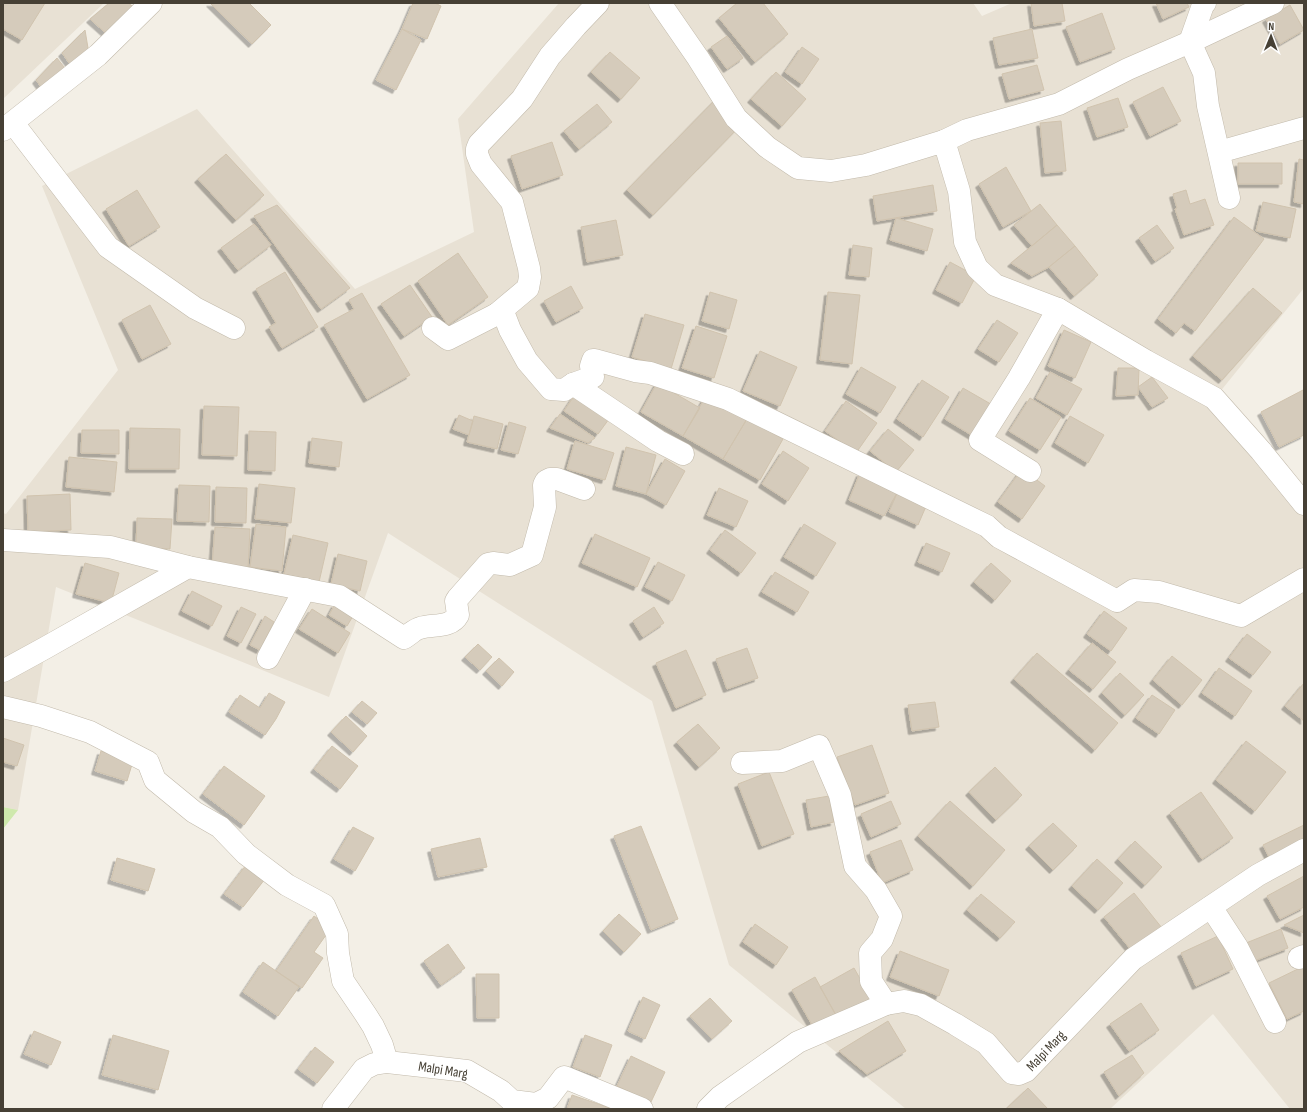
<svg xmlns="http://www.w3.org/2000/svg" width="1307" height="1112" font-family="'Sofia Sans Condensed',sans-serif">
	<defs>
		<filter id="shadow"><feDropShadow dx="-3.5" dy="3.5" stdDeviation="0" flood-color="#0004"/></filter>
	</defs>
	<rect width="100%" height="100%" fill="#f3efe6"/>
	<!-- residential -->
	<path fill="#e8e1d4" d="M 3,3 L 104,3 L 3,99 Z
		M 559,3 L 973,3 L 982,16 L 1012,3 L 1304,3 L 1304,288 L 1215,398 L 1304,494 L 1304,1109 L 1290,1109 L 1213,1014 L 1110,1109 L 906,1109 L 729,965 L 652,701 L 388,533 L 329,697 L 56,587 L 18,810 L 3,807 L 3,513 L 6,514 L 118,370 L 42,186 L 197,109 L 355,289 L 474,232 L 458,119 Z"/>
	<!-- green -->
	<path fill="#cfe9ad" d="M 3,807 L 18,810 L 3,829 Z"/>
	<!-- building -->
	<path fill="#d5cbbb" stroke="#d0c3ae" filter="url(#shadow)" d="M 3,3 L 45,3 L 22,40 L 3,29 Z
		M 109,3 L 128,3 L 135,8 L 109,36 L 90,19 Z
		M 210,3 L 249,3 L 271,25 L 252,44 Z
		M 413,3 L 435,3 L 441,6 L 427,39 L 402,29 Z
		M 737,3 L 763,3 L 788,34 L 755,62 L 719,18 Z
		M 1031,3 L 1062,3 L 1065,21 L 1034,26 Z
		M 1156,3 L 1187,3 L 1189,7 L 1163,19 Z
		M 1290,5 L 1304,30 L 1280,44 L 1266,19 Z
		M 1102,13 L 1115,49 L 1080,62 L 1066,27 Z
		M 402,29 L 421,40 L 396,90 L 376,80 Z
		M 1032,29 L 1038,58 L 999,65 L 993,38 Z
		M 85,30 L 89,54 L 72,67 L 62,53 Z
		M 727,36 L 743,58 L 727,69 L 711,47 Z
		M 802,47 L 819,59 L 802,84 L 785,72 Z
		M 610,52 L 640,78 L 621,99 L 591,72 Z
		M 57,58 L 68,72 L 44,91 L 36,80 Z
		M 1037,65 L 1044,90 L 1009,99 L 1002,74 Z
		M 776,72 L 806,99 L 782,126 L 751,99 Z
		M 1163,87 L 1181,121 L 1150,136 L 1133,102 Z
		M 1118,98 L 1128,127 L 1097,137 L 1087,108 Z
		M 716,99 L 742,124 L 653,215 L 627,190 Z
		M 597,104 L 612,122 L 579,149 L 564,131 Z
		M 1061,121 L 1066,171 L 1045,173 L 1040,123 Z
		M 552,142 L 563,175 L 522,189 L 511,156 Z
		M 226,154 L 264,195 L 236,220 L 198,179 Z
		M 1299,159 L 1304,160 L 1304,204 L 1294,202 Z
		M 1238,163 L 1282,163 L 1282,184 L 1238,184 Z
		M 1006,167 L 1031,211 L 1003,227 L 979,184 Z
		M 933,185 L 937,211 L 877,221 L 873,196 Z
		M 137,190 L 160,227 L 129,246 L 106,209 Z
		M 1186,190 L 1190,204 L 1205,199 L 1214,225 L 1184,235 L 1175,209 L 1177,208 L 1173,194 Z
		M 1263,202 L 1296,209 L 1290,238 L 1256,231 Z
		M 1040,204 L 1057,225 L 1032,246 L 1014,225 Z
		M 277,205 L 350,288 L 321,309 L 254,216 Z
		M 1234,217 L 1264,239 L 1195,331 L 1184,323 L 1176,333 L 1158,319 Z
		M 896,218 L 933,229 L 927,251 L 890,240 Z
		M 616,220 L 623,255 L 587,262 L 581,227 Z
		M 254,224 L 271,245 L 238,270 L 221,248 Z
		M 1057,225 L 1075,246 L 1049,267 L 1032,276 L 1011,263 Z
		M 1157,225 L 1174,248 L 1155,261 L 1139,238 Z
		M 853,245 L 872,248 L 869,277 L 849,275 Z
		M 1075,246 L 1098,275 L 1074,296 L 1049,267 Z
		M 458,253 L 488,297 L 448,325 L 418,281 Z
		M 950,262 L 976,276 L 962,303 L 936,290 Z
		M 285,272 L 318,327 L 282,348 L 269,327 L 276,323 L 256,289 Z
		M 410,285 L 432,317 L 404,336 L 381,304 Z
		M 571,286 L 583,308 L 556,322 L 544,301 Z
		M 1253,288 L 1282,313 L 1222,380 L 1193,356 Z
		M 710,292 L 737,300 L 729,329 L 702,321 Z
		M 828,292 L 860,295 L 852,364 L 820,360 Z
		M 362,293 L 410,375 L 367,399 L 324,325 L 354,309 L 349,300 Z
		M 150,305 L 171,344 L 142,359 L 122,320 Z
		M 645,314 L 684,325 L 671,369 L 632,357 Z
		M 997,320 L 1018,333 L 999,362 L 978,349 Z
		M 696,326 L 727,336 L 714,378 L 682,368 Z
		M 1064,330 L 1091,342 L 1075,378 L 1048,366 Z
		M 760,351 L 797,367 L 780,406 L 743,391 Z
		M 861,367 L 896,387 L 880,413 L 846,394 Z
		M 1118,368 L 1139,368 L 1138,395 L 1116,396 Z
		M 1050,372 L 1082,389 L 1067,415 L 1036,398 Z
		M 1152,377 L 1168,398 L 1152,407 L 1138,387 Z
		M 922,380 L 949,397 L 923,437 L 897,419 Z
		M 657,383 L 700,408 L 683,436 L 641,412 Z
		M 963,388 L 996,407 L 978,439 L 945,419 Z
		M 1303,390 L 1304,392 L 1304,435 L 1279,447 L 1261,412 Z
		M 707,394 L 748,417 L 723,459 L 683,436 Z
		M 574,396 L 609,419 L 598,434 L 564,411 Z
		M 1030,398 L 1061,417 L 1040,450 L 1009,431 Z
		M 846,401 L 877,423 L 856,453 L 825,431 Z
		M 204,406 L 239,407 L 237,456 L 202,455 Z
		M 560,414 L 595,438 L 588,443 L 550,428 Z
		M 459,415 L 473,421 L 469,435 L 453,429 Z
		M 474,416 L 503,424 L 497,449 L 467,442 Z
		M 1070,416 L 1104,435 L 1088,463 L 1055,443 Z
		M 747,419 L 783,439 L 760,480 L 723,459 Z
		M 509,422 L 526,427 L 518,454 L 501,450 Z
		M 130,428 L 180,429 L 179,469 L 129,469 Z
		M 888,429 L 914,450 L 896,472 L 870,451 Z
		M 82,430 L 119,430 L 119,454 L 81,453 Z
		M 249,431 L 276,432 L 275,471 L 248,470 Z
		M 312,438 L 342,442 L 339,467 L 309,463 Z
		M 575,441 L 614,453 L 605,480 L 567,469 Z
		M 626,447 L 656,455 L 646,494 L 616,486 Z
		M 783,451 L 809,468 L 788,501 L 762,484 Z
		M 69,457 L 117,462 L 114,492 L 66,487 Z
		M 665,459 L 685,471 L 666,505 L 646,494 Z
		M 1022,469 L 1045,486 L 1022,519 L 998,502 Z
		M 860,473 L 898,491 L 884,516 L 849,500 Z
		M 259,484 L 295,488 L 291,523 L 255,519 Z
		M 179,485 L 210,486 L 209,522 L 177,521 Z
		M 216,487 L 247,488 L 246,523 L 215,522 Z
		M 719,488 L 748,501 L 736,527 L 707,515 Z
		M 898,491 L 927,504 L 918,525 L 889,512 Z
		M 70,494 L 71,530 L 28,532 L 27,496 Z
		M 137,518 L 172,519 L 170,549 L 136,548 Z
		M 256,524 L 286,527 L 282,571 L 250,567 Z
		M 804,524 L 836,543 L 816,576 L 784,557 Z
		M 215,527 L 250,529 L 248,569 L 212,567 Z
		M 725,530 L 756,553 L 741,573 L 710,550 Z
		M 595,534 L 650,558 L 637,587 L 582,563 Z
		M 293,535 L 328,543 L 319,582 L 284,574 Z
		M 926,543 L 950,553 L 942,572 L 918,562 Z
		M 338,554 L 367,561 L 360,591 L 331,584 Z
		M 658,562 L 685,575 L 672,601 L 645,587 Z
		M 85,563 L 119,573 L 111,603 L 76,594 Z
		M 991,563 L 1011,581 L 995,600 L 974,582 Z
		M 775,572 L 809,592 L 797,612 L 762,592 Z
		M 192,591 L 222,606 L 212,626 L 182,611 Z
		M 335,604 L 353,616 L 347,626 L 329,615 Z
		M 241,607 L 256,614 L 241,643 L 227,636 Z
		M 654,607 L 664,623 L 643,637 L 633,621 Z
		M 312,609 L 350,633 L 338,653 L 299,629 Z
		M 1104,611 L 1127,628 L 1111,651 L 1087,634 Z
		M 265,616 L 274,622 L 260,650 L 250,645 Z
		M 1247,634 L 1271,652 L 1253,675 L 1229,658 Z
		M 1092,643 L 1116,662 L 1093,689 L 1069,670 Z
		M 478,644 L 492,657 L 480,670 L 465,657 Z
		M 747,648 L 758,678 L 727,689 L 716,659 Z
		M 686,650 L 706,695 L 676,708 L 656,663 Z
		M 1037,653 L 1118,723 L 1095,750 L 1014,679 Z
		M 1172,656 L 1202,680 L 1182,705 L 1153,680 Z
		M 499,658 L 514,672 L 502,686 L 486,671 Z
		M 1219,668 L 1252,691 L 1235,716 L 1202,693 Z
		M 1120,673 L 1144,695 L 1125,715 L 1102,693 Z
		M 1304,683 L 1304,721 L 1285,706 Z
		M 269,693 L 285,702 L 276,719 L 265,735 L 229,712 L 240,695 L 260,708 Z
		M 1152,695 L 1175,710 L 1159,734 L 1136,718 Z
		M 362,701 L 377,713 L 367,724 L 352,712 Z
		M 935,702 L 939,727 L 912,731 L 908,705 Z
		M 346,716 L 367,736 L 353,752 L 331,732 Z
		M 698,724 L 720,748 L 699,767 L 677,742 Z
		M 3,738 L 24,745 L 17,766 L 3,762 Z
		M 1246,741 L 1286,772 L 1255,811 L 1216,780 Z
		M 872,745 L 889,793 L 855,805 L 837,757 Z
		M 332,746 L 358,766 L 340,789 L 314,769 Z
		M 101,751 L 133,761 L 127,781 L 95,771 Z
		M 224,766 L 265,796 L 244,825 L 203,794 Z
		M 995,767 L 1022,795 L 996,820 L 969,792 Z
		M 769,772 L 794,834 L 762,846 L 738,784 Z
		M 1201,792 L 1233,838 L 1202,859 L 1170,813 Z
		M 829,796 L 834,822 L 811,827 L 806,800 Z
		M 891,801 L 901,824 L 871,837 L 861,814 Z
		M 950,801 L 1005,850 L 973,886 L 918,836 Z
		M 1053,823 L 1077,846 L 1053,870 L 1029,846 Z
		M 1304,825 L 1304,842 L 1270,859 L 1263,845 Z
		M 641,826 L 678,919 L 651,930 L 614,836 Z
		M 353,827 L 374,838 L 355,871 L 334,859 Z
		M 480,838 L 487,867 L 438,877 L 431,849 Z
		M 901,840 L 913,870 L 882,883 L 870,852 Z
		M 1135,841 L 1162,867 L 1145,885 L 1118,859 Z
		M 117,858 L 155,869 L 148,891 L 111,880 Z
		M 1097,859 L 1123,883 L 1098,910 L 1072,886 Z
		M 246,865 L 265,879 L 243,907 L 224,894 Z
		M 1304,876 L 1304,907 L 1280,919 L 1267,896 Z
		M 1134,893 L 1162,928 L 1132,951 L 1104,917 Z
		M 981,894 L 1015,922 L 1000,938 L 967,910 Z
		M 619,914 L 641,934 L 624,952 L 603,931 Z
		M 1304,915 L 1304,933 L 1284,925 Z
		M 314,916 L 331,928 L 314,952 L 323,958 L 302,988 L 276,971 Z
		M 755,924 L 788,947 L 776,965 L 743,942 Z
		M 1281,929 L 1288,948 L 1254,961 L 1246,943 Z
		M 1218,936 L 1233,969 L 1196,986 L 1181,953 Z
		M 448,944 L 465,968 L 441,985 L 424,961 Z
		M 900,951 L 949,970 L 939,996 L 890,977 Z
		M 263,962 L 299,987 L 278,1016 L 243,992 Z
		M 1304,966 L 1304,1011 L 1287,1019 L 1269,983 Z
		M 854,968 L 871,998 L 837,1017 L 820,987 Z
		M 476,974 L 499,974 L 499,1018 L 477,1018 Z
		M 815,977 L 837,1017 L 815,1030 L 792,990 Z
		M 643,997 L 660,1005 L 645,1039 L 628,1031 Z
		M 710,998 L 732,1021 L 712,1039 L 690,1016 Z
		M 1141,1003 L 1159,1030 L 1129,1051 L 1110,1024 Z
		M 888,1021 L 906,1051 L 867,1074 L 839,1051 Z
		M 34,1031 L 61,1042 L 51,1065 L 24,1054 Z
		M 113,1035 L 169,1051 L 158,1090 L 102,1075 Z
		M 585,1035 L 612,1045 L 600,1077 L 573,1067 Z
		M 315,1047 L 334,1062 L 317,1083 L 298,1069 Z
		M 1132,1055 L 1144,1073 L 1119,1096 L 1104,1072 Z
		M 631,1056 L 665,1072 L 651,1102 L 617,1086 Z
		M 1028,1088 L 1048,1109 L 1006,1109 Z
		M 572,1095 L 610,1108 L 609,1109 L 567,1109 Z"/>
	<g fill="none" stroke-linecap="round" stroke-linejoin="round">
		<defs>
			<g id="minor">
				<path d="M 598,3 L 576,26 L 550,56 L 522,99 L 479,144 L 477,149 L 477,154 L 481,164 L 512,202 L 529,268 L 530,277 L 528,288 L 497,314 L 505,317 L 510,330 L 527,361 L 551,389 L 564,390 L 573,384 L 593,377 L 591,366 L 593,360 L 595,360 L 635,371 L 650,373 L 728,399 L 987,526 L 999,537 L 1117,601 L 1134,590 L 1159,592 L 1241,616 L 1304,579"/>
				<path d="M 660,3 L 698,58 L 736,118 L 767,147 L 798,168 L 831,171 L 866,165 L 944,141 L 959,191 L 965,242 L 977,268 L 995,285 L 1058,309 L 1146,361 L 1214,398 L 1261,451 L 1304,504"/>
				<path d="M 1205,3 L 1203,5 L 1190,42 L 1204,73 L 1208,106 L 1229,198"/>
				<path d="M 13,123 L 108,247 L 195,308 L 234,328"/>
				<path d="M 3,130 L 98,55 L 151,3"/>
				<path d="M 944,141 L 967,130 L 1059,104 L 1128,69 L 1190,42 L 1273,3"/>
				<path d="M 1219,152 L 1304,128"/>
				<path d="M 433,328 L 448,339 L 497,314"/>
				<path d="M 573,384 L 658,441 L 683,454"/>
				<path d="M 1030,471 L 980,440 L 1019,378 L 1058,309"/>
				<path d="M 3,540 L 110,547 L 188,567 L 339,596 L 404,638 C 409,635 415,629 420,628 C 433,624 451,628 458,615 L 456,601 L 458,598 L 488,564 L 493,563 L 510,565 L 532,555 L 545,507 L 544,485 L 546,481 L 550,479 L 557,479 L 584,489"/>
				<path d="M 268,658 L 305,589"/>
				<path d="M 3,671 L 45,648 L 188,567"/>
				<path d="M 3,707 L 41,716 L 90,732 L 148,762 L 155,780 L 194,812 L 220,827 L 246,854 L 287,885 L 324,905 L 337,934 L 338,953 L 343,981 L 366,1015 L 373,1026 L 382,1045 L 387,1062"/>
				<path d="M 742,763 L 782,761 L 819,746 L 840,795 L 855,866 L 876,890 L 891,916 L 882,939 L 870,953 L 871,981 L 886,1004"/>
				<path d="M 1211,907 L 1237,947 L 1275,1022"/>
				<path d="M 1299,958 L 1304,956"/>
				<path d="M 333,1109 L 364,1069 L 374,1064 L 387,1062 L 467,1071 L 501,1091 L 512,1101 L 536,1104 L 548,1098 L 564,1077 L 642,1109"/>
				<path id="s1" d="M 708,1109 L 720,1097 L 798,1042 L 886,1004 L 904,1001 L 921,1005 L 955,1024 L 986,1043 L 1012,1073 L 1019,1074 L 1026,1071 L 1133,959 L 1258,875 L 1304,850"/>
			</g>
		</defs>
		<!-- minor casing -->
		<use href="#minor" stroke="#c2baab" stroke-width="23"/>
		<!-- minor -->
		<use href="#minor" stroke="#fff" stroke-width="22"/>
	</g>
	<g text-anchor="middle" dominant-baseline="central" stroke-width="3" stroke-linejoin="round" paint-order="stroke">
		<!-- street labels -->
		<g font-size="14" fill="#464035" stroke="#fff">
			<text stroke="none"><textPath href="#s1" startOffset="402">Malpi Marg</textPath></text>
			<text transform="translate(443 1070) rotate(9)">Malpi Marg</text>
		</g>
	</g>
	<!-- border -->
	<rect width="1307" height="1112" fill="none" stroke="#464035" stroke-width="8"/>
	<!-- north arrow -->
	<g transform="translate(1271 36) rotate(1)" stroke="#ffffff" stroke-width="3" paint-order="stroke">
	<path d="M0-3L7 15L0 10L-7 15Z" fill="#464035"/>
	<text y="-6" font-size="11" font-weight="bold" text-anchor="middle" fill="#464035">N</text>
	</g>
</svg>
